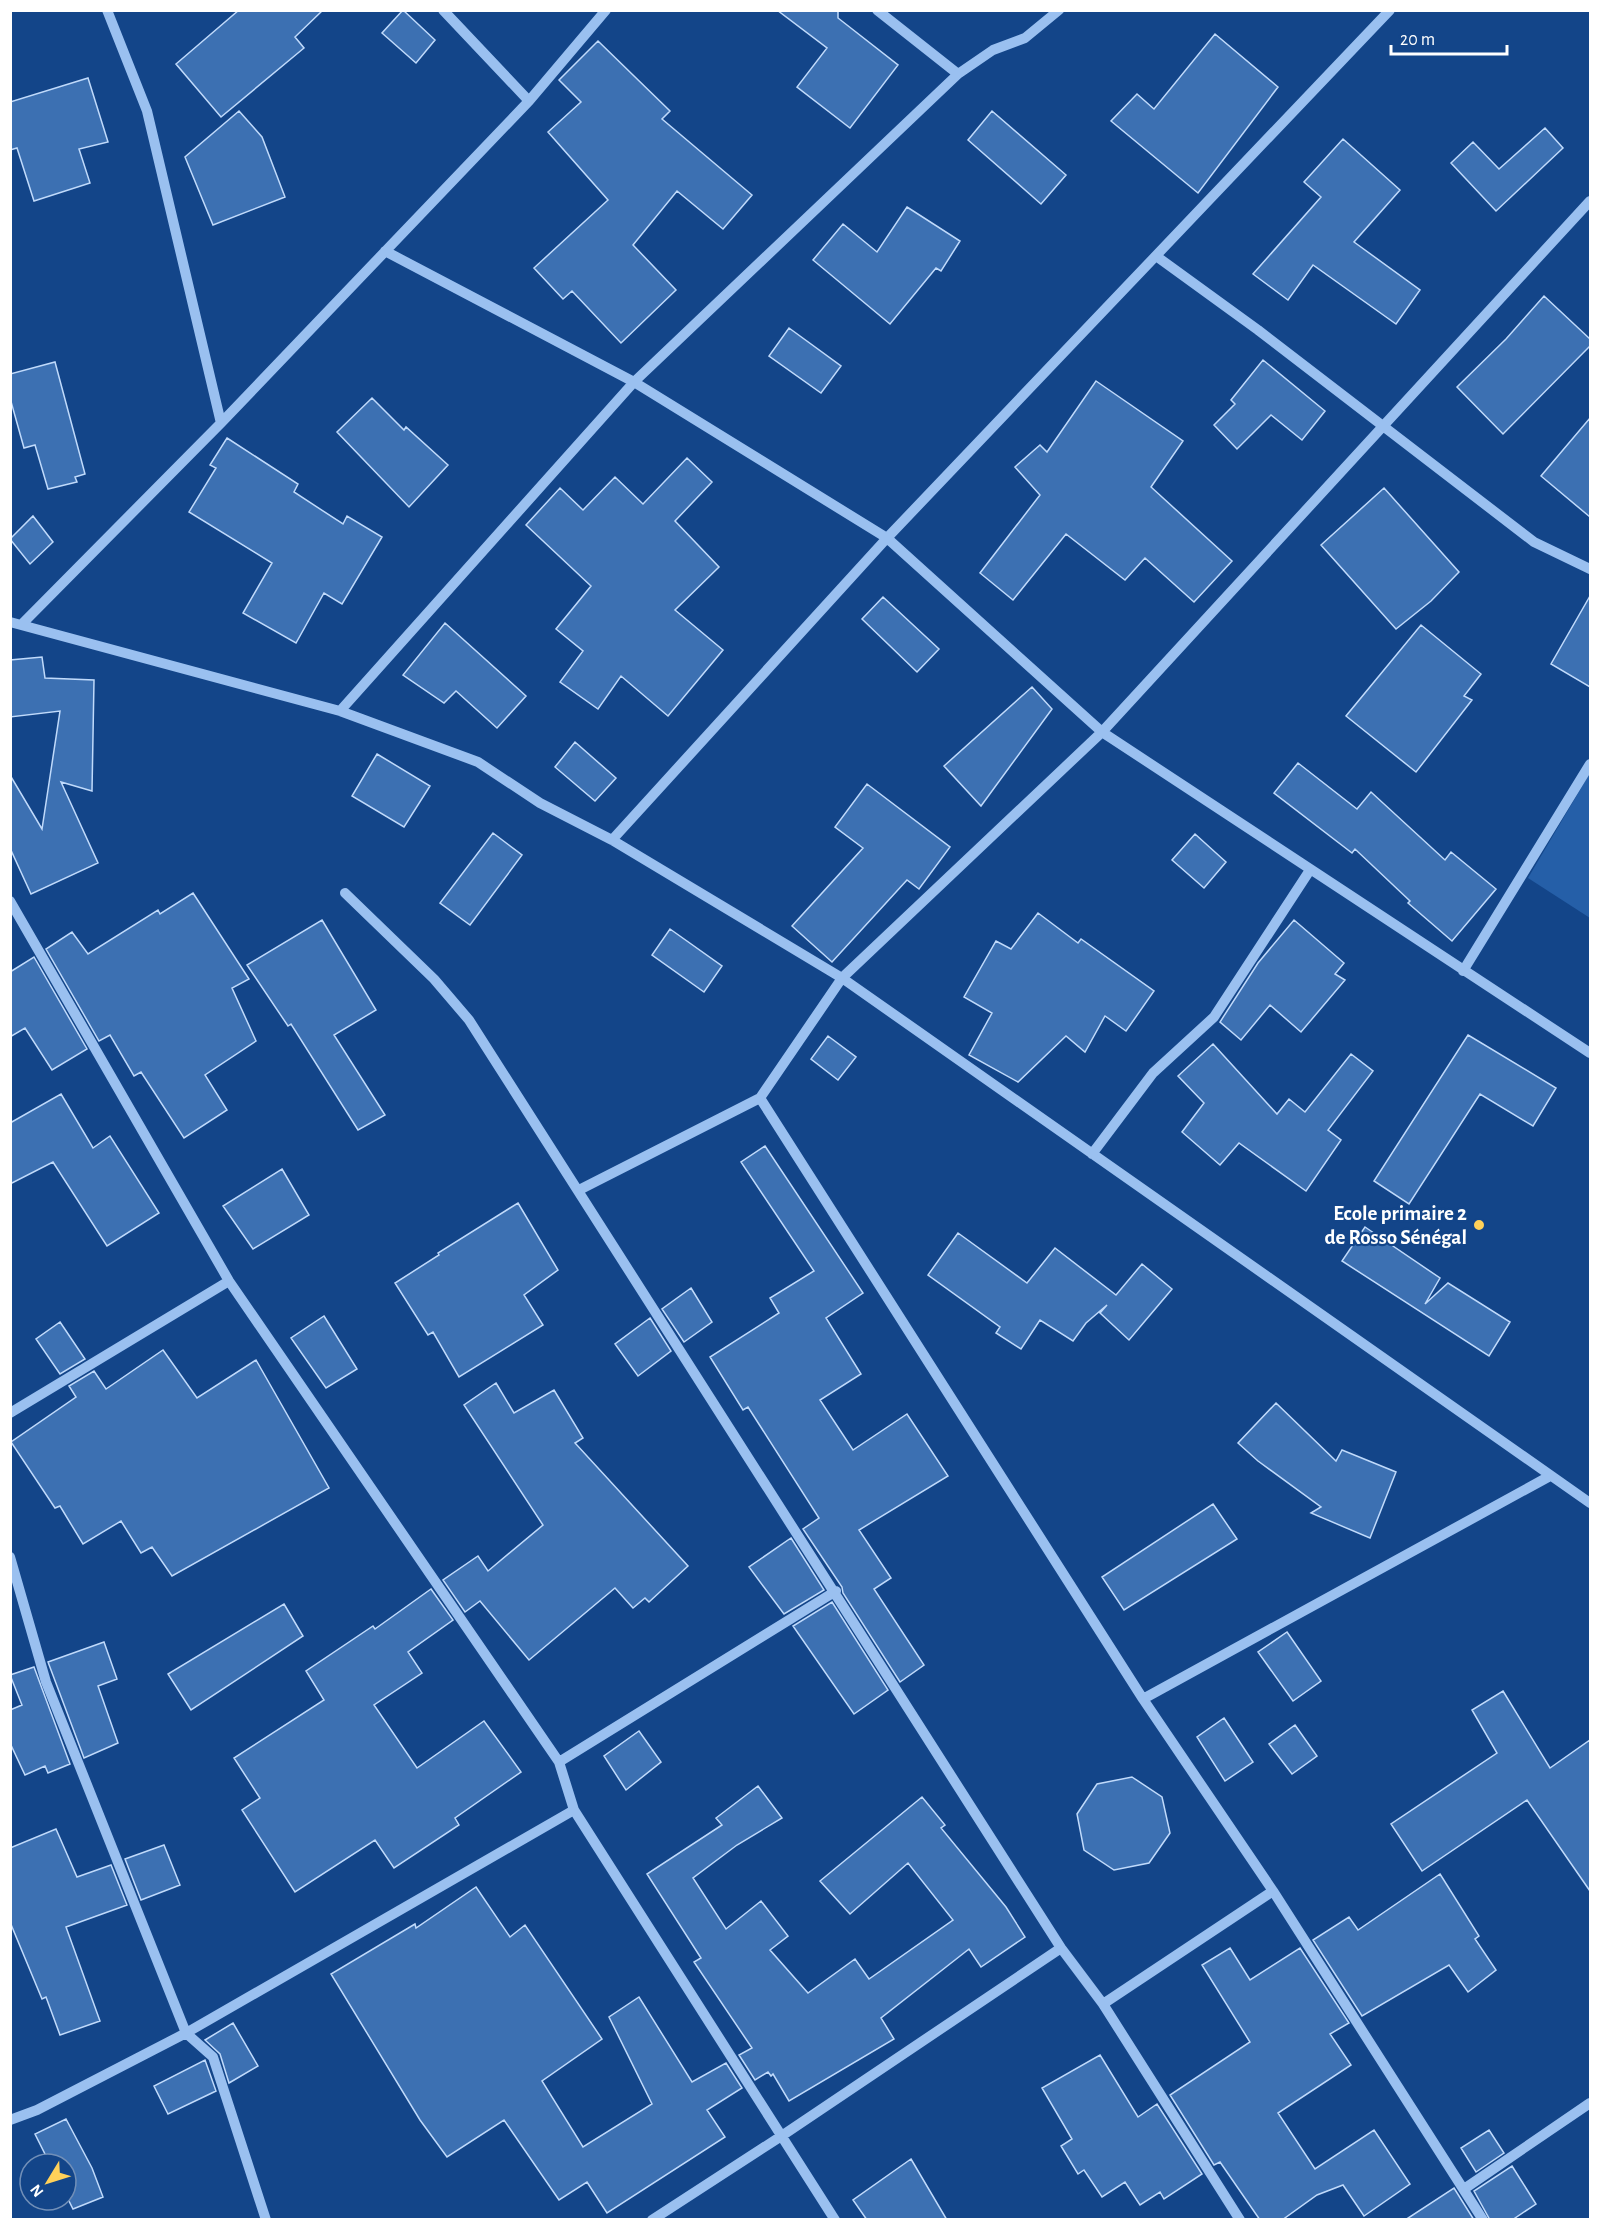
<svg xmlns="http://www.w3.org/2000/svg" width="1601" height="2230" font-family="'Alegreya Sans',sans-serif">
	<rect width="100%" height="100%" fill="#134589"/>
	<!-- green -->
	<path fill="#255fa8" d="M 1590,773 L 1590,918 L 1528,878 Z"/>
	<!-- building -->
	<path fill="#3c70b2" stroke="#c0dafb" stroke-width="1.5" d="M 239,10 L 323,10 L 295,37 L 304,48 L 221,117 L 176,64 Z
		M 403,10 L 435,40 L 416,63 L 382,33 Z
		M 777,10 L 838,10 L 838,18 L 898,65 L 850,128 L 797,87 L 827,48 Z
		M 1215,34 L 1278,87 L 1198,193 L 1111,121 L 1137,94 L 1154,109 Z
		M 598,41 L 670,111 L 662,119 L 752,195 L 723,229 L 677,191 L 633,245 L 676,290 L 621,343 L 572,291 L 563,299 L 534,268 L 608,200 L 548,132 L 581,102 L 559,80 Z
		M 88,78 L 108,142 L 79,149 L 90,183 L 34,201 L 17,148 L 10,150 L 10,102 Z
		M 239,111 L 262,137 L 285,197 L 213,225 L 185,157 Z
		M 992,111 L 1066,175 L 1041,204 L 968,140 Z
		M 1545,128 L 1563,148 L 1496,211 L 1451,163 L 1473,142 L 1499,169 Z
		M 1343,139 L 1400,190 L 1354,242 L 1420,290 L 1396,324 L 1313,265 L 1288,300 L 1253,274 L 1321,197 L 1304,182 Z
		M 907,207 L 960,241 L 941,271 L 936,268 L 890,324 L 813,260 L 843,224 L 877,252 Z
		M 1544,296 L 1590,339 L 1590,346 L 1503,434 L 1457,387 L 1506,339 Z
		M 789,328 L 841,366 L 821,393 L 769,356 Z
		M 1263,360 L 1325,411 L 1302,440 L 1271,415 L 1237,449 L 1214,425 L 1235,404 L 1231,400 Z
		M 55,362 L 85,474 L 75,477 L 77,482 L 48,489 L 35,445 L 24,448 L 10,398 L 10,374 Z
		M 1096,381 L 1183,441 L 1151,487 L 1232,561 L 1194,602 L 1145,558 L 1125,580 L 1066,534 L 1013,600 L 980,573 L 1040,495 L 1015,467 L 1040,445 L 1047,452 Z
		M 372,398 L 404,430 L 406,427 L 448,465 L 409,507 L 337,432 Z
		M 1590,418 L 1590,517 L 1541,476 Z
		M 227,438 L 298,484 L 294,492 L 343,524 L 347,516 L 382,537 L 342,604 L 324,593 L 296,643 L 243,613 L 272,563 L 189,512 L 216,468 L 210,465 Z
		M 687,458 L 712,482 L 675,521 L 719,567 L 675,610 L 723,650 L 668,716 L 621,676 L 598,709 L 560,682 L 583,651 L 556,629 L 591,586 L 526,525 L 560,488 L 583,510 L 615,477 L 643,504 Z
		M 1384,488 L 1459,572 L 1431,601 L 1396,629 L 1321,545 Z
		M 33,516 L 53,542 L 30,564 L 10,539 Z
		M 1590,596 L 1590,687 L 1551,664 Z
		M 883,597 L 939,649 L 917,672 L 862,619 Z
		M 445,623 L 526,696 L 497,728 L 456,691 L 444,703 L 403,675 Z
		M 1421,625 L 1481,674 L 1464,696 L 1472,700 L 1416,772 L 1346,716 Z
		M 42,657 L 45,678 L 94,680 L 92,791 L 61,782 L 98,863 L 31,894 L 10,848 L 10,775 L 42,829 L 60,711 L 10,717 L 10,660 Z
		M 1032,687 L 1052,709 L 981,806 L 944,766 Z
		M 575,742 L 616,778 L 595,801 L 555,767 Z
		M 377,754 L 430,786 L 404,827 L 352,796 Z
		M 1298,763 L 1357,809 L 1371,792 L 1445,860 L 1451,852 L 1496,889 L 1452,941 L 1408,903 L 1410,901 L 1355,849 L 1352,853 L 1274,793 Z
		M 867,784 L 950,847 L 919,889 L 907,880 L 832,962 L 792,926 L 863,848 L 835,827 Z
		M 493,833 L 522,855 L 470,925 L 440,903 Z
		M 1195,834 L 1226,862 L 1204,888 L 1172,860 Z
		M 193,893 L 249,979 L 232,988 L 256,1041 L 205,1075 L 227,1110 L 184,1138 L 141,1072 L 134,1076 L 110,1035 L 99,1041 L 46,949 L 72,932 L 88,954 L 158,910 L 160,914 Z
		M 1038,913 L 1078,943 L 1081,939 L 1154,991 L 1126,1031 L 1105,1016 L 1085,1052 L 1066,1036 L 1018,1082 L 969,1055 L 992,1013 L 964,997 L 996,941 L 1011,949 Z
		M 322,920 L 376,1010 L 334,1035 L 385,1115 L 358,1130 L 291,1024 L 288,1026 L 247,965 Z
		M 1294,920 L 1344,963 L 1335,974 L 1345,980 L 1301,1032 L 1270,1005 L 1241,1040 L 1220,1022 L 1258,963 Z
		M 670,929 L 722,966 L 704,992 L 652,955 Z
		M 34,957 L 87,1049 L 52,1070 L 25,1028 L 10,1037 L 10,972 Z
		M 1468,1035 L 1556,1088 L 1533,1126 L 1480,1094 L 1409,1204 L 1374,1181 Z
		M 828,1036 L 856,1057 L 838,1080 L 811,1059 Z
		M 1213,1044 L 1277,1114 L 1289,1099 L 1305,1112 L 1351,1054 L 1373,1071 L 1328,1130 L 1341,1140 L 1306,1191 L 1239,1143 L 1220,1165 L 1182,1132 L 1204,1103 L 1178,1076 Z
		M 61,1094 L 93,1148 L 110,1136 L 159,1213 L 107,1246 L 53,1162 L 10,1184 L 10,1123 Z
		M 765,1146 L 863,1293 L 826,1318 L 861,1374 L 820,1400 L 853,1450 L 907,1414 L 948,1476 L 859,1530 L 891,1578 L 874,1589 L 924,1665 L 900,1682 L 843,1593 L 842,1587 L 803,1529 L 819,1518 L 748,1407 L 743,1410 L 710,1357 L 779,1313 L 770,1298 L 814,1271 L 741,1162 Z
		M 282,1169 L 309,1215 L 253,1249 L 223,1206 Z
		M 518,1203 L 558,1270 L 524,1295 L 543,1325 L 459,1377 L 433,1332 L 428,1335 L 395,1283 L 439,1255 L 438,1253 Z
		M 1365,1227 L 1440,1278 L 1425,1304 L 1448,1283 L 1510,1322 L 1489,1356 L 1342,1261 Z
		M 958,1233 L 1027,1283 L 1055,1248 L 1116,1295 L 1142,1264 L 1172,1289 L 1129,1340 L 1100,1313 L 1107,1305 L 1086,1323 L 1073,1341 L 1040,1320 L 1021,1349 L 996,1333 L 1000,1327 L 928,1275 Z
		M 691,1288 L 712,1322 L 684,1342 L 662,1309 Z
		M 324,1316 L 357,1369 L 326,1388 L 291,1338 Z
		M 650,1318 L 671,1351 L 638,1376 L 615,1344 Z
		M 60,1322 L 85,1359 L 60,1374 L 36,1339 Z
		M 163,1350 L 197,1398 L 256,1360 L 329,1488 L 172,1576 L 152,1547 L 141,1553 L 121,1521 L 83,1544 L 60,1506 L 55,1508 L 11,1442 L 76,1397 L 69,1386 L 94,1371 L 106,1389 Z
		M 496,1383 L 514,1413 L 554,1390 L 583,1438 L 575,1443 L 688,1566 L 649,1602 L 645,1598 L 633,1608 L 615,1588 L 529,1660 L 480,1601 L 465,1612 L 443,1580 L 478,1556 L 488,1571 L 543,1525 L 464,1405 Z
		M 1276,1403 L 1336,1461 L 1342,1450 L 1396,1472 L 1370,1538 L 1311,1513 L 1321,1507 L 1258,1461 L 1238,1443 Z
		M 1213,1504 L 1237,1539 L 1124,1610 L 1102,1577 Z
		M 791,1538 L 824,1590 L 784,1614 L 749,1567 Z
		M 431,1589 L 453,1620 L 408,1652 L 422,1673 L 374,1705 L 417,1768 L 484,1721 L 521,1772 L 455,1818 L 459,1825 L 394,1868 L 375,1840 L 295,1892 L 242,1810 L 260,1798 L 234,1758 L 324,1700 L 306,1671 L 373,1626 L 375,1629 Z
		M 832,1602 L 888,1690 L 854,1714 L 793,1626 Z
		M 284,1604 L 303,1636 L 191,1710 L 168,1674 Z
		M 1287,1632 L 1321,1681 L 1293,1701 L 1258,1652 Z
		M 104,1642 L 117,1679 L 98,1686 L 118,1743 L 84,1758 L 48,1662 Z
		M 34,1667 L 70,1764 L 48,1773 L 45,1766 L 25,1775 L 10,1743 L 10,1710 L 22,1705 L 10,1675 Z
		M 1503,1691 L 1550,1768 L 1590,1740 L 1590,1891 L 1527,1800 L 1422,1871 L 1391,1824 L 1497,1753 L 1472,1710 Z
		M 1224,1718 L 1253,1762 L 1225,1781 L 1197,1737 Z
		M 1295,1725 L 1317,1756 L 1292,1774 L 1269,1744 Z
		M 639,1731 L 661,1762 L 626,1790 L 604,1756 Z
		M 1132,1777 L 1162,1797 L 1170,1833 L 1149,1863 L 1114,1870 L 1084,1850 L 1077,1814 L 1097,1784 Z
		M 758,1786 L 782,1818 L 737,1845 L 693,1878 L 726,1929 L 761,1901 L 788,1936 L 770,1950 L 808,1993 L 855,1959 L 869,1979 L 953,1920 L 908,1863 L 850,1914 L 820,1881 L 922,1797 L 945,1825 L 941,1828 L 1006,1907 L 1025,1937 L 981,1967 L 969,1949 L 881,2018 L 894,2039 L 789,2101 L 773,2074 L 771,2076 L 768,2072 L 755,2080 L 739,2055 L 752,2048 L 694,1962 L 701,1958 L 647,1874 L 722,1825 L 716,1818 Z
		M 56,1829 L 77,1877 L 111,1865 L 127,1905 L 66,1927 L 100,2021 L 60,2035 L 46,1997 L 42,1999 L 10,1922 L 10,1848 Z
		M 164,1845 L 180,1885 L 141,1900 L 125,1859 Z
		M 1440,1874 L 1479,1936 L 1475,1939 L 1496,1970 L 1468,1992 L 1449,1965 L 1362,2016 L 1313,1940 L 1349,1917 L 1358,1930 Z
		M 476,1887 L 510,1937 L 525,1925 L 602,2039 L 542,2081 L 583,2147 L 652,2104 L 609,2017 L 639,1997 L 692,2082 L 726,2063 L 742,2088 L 707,2110 L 725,2137 L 607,2213 L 587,2182 L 559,2200 L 504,2120 L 447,2157 L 420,2120 L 331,1974 L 415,1924 L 416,1928 Z
		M 1230,1948 L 1250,1980 L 1300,1948 L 1349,2023 L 1330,2034 L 1351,2065 L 1278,2113 L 1315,2169 L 1374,2130 L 1410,2184 L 1364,2216 L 1343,2185 L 1317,2195 L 1282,2220 L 1260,2220 L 1220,2162 L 1214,2165 L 1170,2095 L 1250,2042 L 1202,1965 Z
		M 233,2023 L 258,2066 L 229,2083 L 220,2054 L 205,2040 Z
		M 1100,2055 L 1138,2117 L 1157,2104 L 1202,2174 L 1164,2199 L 1160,2192 L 1140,2205 L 1125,2182 L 1102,2197 L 1084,2170 L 1078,2174 L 1061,2146 L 1072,2139 L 1042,2088 Z
		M 205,2060 L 216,2091 L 168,2114 L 154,2086 Z
		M 66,2119 L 92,2168 L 103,2197 L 73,2209 L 66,2195 L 66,2164 L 50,2164 L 35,2134 Z
		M 1489,2130 L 1504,2153 L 1476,2172 L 1461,2148 Z
		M 911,2159 L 947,2220 L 867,2220 L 853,2200 Z
		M 1512,2166 L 1536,2204 L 1512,2220 L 1490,2220 L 1474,2191 Z
		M 1454,2188 L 1474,2220 L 1405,2220 Z"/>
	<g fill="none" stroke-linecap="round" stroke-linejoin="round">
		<!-- minor -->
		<path stroke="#9ac0f0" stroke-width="10" d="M 107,10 L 147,111 L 221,423
			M 443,10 L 529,101
			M 877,10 L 958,74
			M 385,251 L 634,382 L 887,538 L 1102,732 L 1590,1053
			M 1156,256 L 1258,330 L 1534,542 L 1590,569
			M 10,622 L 340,711 L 478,762 L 540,803 L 612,840 L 842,978 L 1590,1503
			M 23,623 L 221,423 L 529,101 L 606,10
			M 340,711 L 634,382 L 958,74 L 993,50 L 1025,38 L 1059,10
			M 612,840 L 887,538 L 1390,10
			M 345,893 L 434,979 L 469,1020 L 1061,1948 L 1103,2004 L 1240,2220
			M 10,901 L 229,1281 L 559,1762 L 574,1810 L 835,2220
			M 1463,971 L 1590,764
			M 760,1098 L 1143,1699 L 1273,1891 L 1483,2220
			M 1092,1154 L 1153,1073 L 1214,1017 L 1310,870
			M 579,1190 L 760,1098 L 842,978 L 1102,732 L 1590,201
			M 10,1413 L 229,1281
			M 10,1557 L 46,1682 L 186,2033 L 213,2057 L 266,2220
			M 1143,1699 L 1550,1476
			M 559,1762 L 836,1591
			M 1103,2004 L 1273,1891
			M 10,2120 L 37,2110 L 186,2033 L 574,1810
			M 1464,2189 L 1590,2103
			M 652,2220 L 783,2135 L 1061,1948"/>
	</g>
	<!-- markers -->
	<circle fill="#ffd159" stroke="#134589" stroke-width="2" cx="1479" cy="1225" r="6"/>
	<g text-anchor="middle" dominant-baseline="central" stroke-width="4.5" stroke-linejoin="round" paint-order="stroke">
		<!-- poi labels -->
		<g font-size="21" font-weight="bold" fill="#fff" stroke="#134589" text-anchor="end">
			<text x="1467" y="1213">Ecole primaire 2<tspan x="1467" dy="24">de Rosso Sénégal</tspan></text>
		</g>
	</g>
	<!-- border -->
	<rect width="1601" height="2230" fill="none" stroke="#ffffff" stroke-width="24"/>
	<!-- north arrow -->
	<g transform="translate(48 2182) rotate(232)"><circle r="28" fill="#134589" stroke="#718fb8" stroke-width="1.5"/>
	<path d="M0-4.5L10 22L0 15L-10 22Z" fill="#ffd159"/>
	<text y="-9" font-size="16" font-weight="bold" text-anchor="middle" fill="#ffffff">N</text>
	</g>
	<!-- scale -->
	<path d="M1391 45v9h116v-9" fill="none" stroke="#ffffff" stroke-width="3"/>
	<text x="1400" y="45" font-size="18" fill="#ffffff" stroke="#134589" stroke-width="4.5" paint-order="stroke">20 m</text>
</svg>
